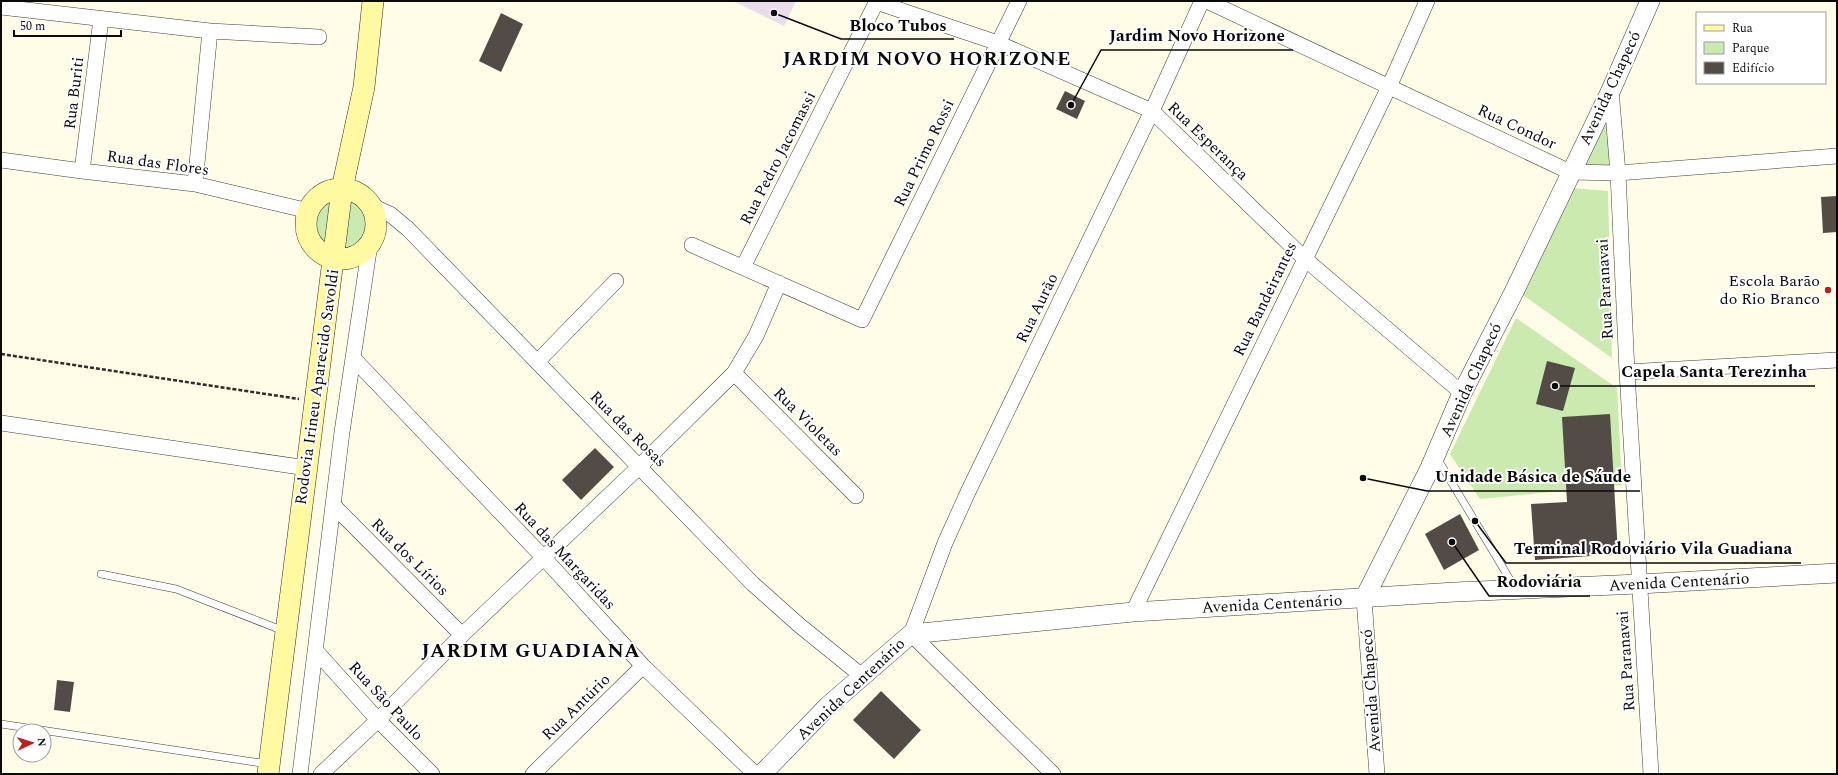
<svg xmlns="http://www.w3.org/2000/svg" width="1838" height="775" font-family="Spectral,serif">
	<rect width="100%" height="100%" fill="#fffce7"/>
	<!-- industrial -->
	<path fill="#e9ddea" d="M 733,1 L 796,1 L 784,26 Z"/>
	<!-- green -->
	<path fill="#cbeab0" d="M 1605,118 L 1613,172 L 1582,170 Z
		M 1572,188 L 1608,191 L 1612,358 L 1523,295 Z
		M 350,192 C 356,195 364,198 368,204 C 371,209 371,215 371,220 C 372,240 362,253 342,256 Z
		M 333,194 L 327,252 C 300,237 311,206 333,194 Z
		M 1516,318 L 1617,388 L 1622,485 L 1480,499 L 1450,454 Z"/>
	<!-- building -->
	<path fill="#534c46" d="M 501,13 L 523,24 L 501,72 L 479,61 Z
		M 1065,91 L 1085,101 L 1077,119 L 1056,109 Z
		M 1837,196 L 1837,232 L 1823,233 L 1821,197 Z
		M 1547,361 L 1575,368 L 1563,411 L 1536,404 Z
		M 1610,414 L 1618,554 L 1535,560 L 1531,504 L 1567,502 L 1562,417 Z
		M 595,448 L 614,467 L 581,500 L 562,480 Z
		M 1460,514 L 1479,550 L 1444,570 L 1425,534 Z
		M 57,680 L 74,682 L 70,712 L 54,710 Z
		M 881,691 L 921,730 L 894,759 L 853,720 Z"/>
	<g fill="none" stroke-linecap="round" stroke-linejoin="round">
		<defs>
			<path id="service" d="M 1437,458 L 1515,588
				M 101,574 L 176,589 L 284,631
				M 1,724 L 268,764"/>
			<path id="minor" d="M 1207,1 L 1570,172 L 1618,173 L 1837,156
				M 876,2 L 998,43 L 1152,111 L 1305,259 L 1462,393
				M 1,7 L 210,31 L 319,37
				M 1611,90 L 1618,173 L 1627,372 L 1651,774
				M 1,160 L 82,171 L 195,184 L 309,211
				M 82,171 L 101,19
				M 195,184 L 210,31
				M 370,205 L 390,214 L 408,229 L 753,584 L 799,625 L 862,676
				M 692,245 L 862,320 L 1019,1
				M 743,267 L 877,1
				M 353,358 L 544,558 L 643,666 L 755,774
				M 537,362 L 616,281
				M 1627,372 L 1837,360
				M 734,373 L 856,496
				M 1,423 L 307,468
				M 333,505 L 462,635
				M 1364,599 L 1377,774
				M 1133,612 L 1389,87 L 1427,1
				M 316,651 L 378,720 L 432,774
				M 300,774 L 342,432 L 370,244
				M 321,774 L 378,720 L 462,635 L 640,466 L 734,373 L 756,336 L 779,283
				M 533,774 L 643,666
				M 1053,774 L 911,634 L 945,543 L 968,492 L 1152,111 L 1202,1"/>
			<path id="tertiary" d="M 1364,599 L 1430,468 L 1462,393 L 1512,296 L 1611,90 L 1650,1
				M 762,774 L 828,706 L 911,634 L 1133,612 L 1455,592 L 1639,584 L 1837,573"/>
			<path id="secondary" d="M306 224a35 35 0 1 1 70 0a35 35 0 1 1-70 0Z
				M 268,774 L 342,189 L 364,87 L 373,1"/>
		</defs>
		<!-- service casing -->
		<use href="#service" stroke="#3d3d3d" stroke-width="8"/>
		<!-- minor casing -->
		<use href="#minor" stroke="#3d3d3d" stroke-width="16"/>
		<!-- tertiary casing -->
		<use href="#tertiary" stroke="#3d3d3d" stroke-width="20"/>
		<!-- secondary casing -->
		<use href="#secondary" stroke="#2c2c2c" stroke-width="22"/>
		<!-- path -->
		<path stroke="#2c2c2c" stroke-width="2.5" stroke-dasharray="4 2" stroke-linecap="butt" d="M 1,354 L 299,399"/>
		<!-- service -->
		<use href="#service" stroke="#fff" stroke-width="7"/>
		<!-- minor -->
		<use href="#minor" stroke="#fff" stroke-width="15"/>
		<!-- tertiary -->
		<use href="#tertiary" stroke="#fff" stroke-width="19"/>
		<!-- secondary -->
		<use href="#secondary" stroke="#fffaa2" stroke-width="21"/>
	</g>
	<!-- markers -->
	<circle fill="#be1f1e" stroke="#fff" stroke-width="1.5" cx="1828" cy="290" r="4"/>
	<g text-anchor="middle" dominant-baseline="central" stroke-width="4" stroke-linejoin="round" paint-order="stroke">
		<!-- street labels -->
		<g font-size="16" fill="#0a0a0a" stroke="#fff">
			<text transform="translate(1610 88) rotate(-65)">Avenida Chapecó</text>
			<text transform="translate(74 93) rotate(-83)">Rua Buriti</text>
			<text transform="translate(1517 127) rotate(25)">Rua Condor</text>
			<text transform="translate(1208 141) rotate(44)">Rua Esperança</text>
			<text transform="translate(924 153) rotate(-64)">Rua Primo Rossi</text>
			<text transform="translate(778 158) rotate(-63)">Rua Pedro Jacomassi</text>
			<text transform="translate(158 163) rotate(8)">Rua das Flores</text>
			<text transform="translate(1605 289) rotate(-93)">Rua Paranavai</text>
			<text transform="translate(1265 299) rotate(-64)">Rua Bandeirantes</text>
			<text transform="translate(1037 308) rotate(-64)">Rua Aurão</text>
			<text transform="translate(1471 380) rotate(-65)">Avenida Chapecó</text>
			<text transform="translate(317 387) rotate(-82)">Rodovia Irineu Aparecido Savoldi</text>
			<text transform="translate(808 422) rotate(45)">Rua Violetas</text>
			<text transform="translate(628 429) rotate(45)">Rua das Rosas</text>
			<text transform="translate(565 556) rotate(47)">Rua das Margaridas</text>
			<text transform="translate(410 557) rotate(45)">Rua dos Lírios</text>
			<text transform="translate(1679 582) rotate(-3)">Avenida Centenário</text>
			<text transform="translate(1272 604) rotate(-3)">Avenida Centenário</text>
			<text transform="translate(1626 661) rotate(-94)">Rua Paranavai</text>
			<text transform="translate(851 689) rotate(-43)">Avenida Centenário</text>
			<text transform="translate(1371 691) rotate(-94)">Avenida Chapecó</text>
			<text transform="translate(386 701) rotate(47)">Rua São Paulo</text>
			<text transform="translate(576 707) rotate(-44)">Rua Antúrio</text>
		</g>
		<!-- poi labels -->
		<g font-size="16" fill="#0a0a0a" stroke="#fff" text-anchor="end">
			<text x="1820" y="281">Escola Barão<tspan x="1820" dy="18">do Rio Branco</tspan></text>
		</g>
		<!-- district labels -->
		<g font-size="20" font-weight="bold" letter-spacing="1" fill="#0a0a0a" stroke="#fff">
			<text x="927" y="59">JARDIM NOVO HORIZONE</text>
			<text x="531" y="651">JARDIM GUADIANA</text>
		</g>
	</g>
	<!-- callouts -->
	<path fill="none" stroke="#0a0a0a" stroke-width="1.5" d="M774 13L841 39H954M1071 105L1101 50H1293M1555 386L1613 386H1815M1363 478L1427 491H1640M1475 521L1506 563H1801M1452 542L1489 596H1590"/>
	<g fill="#0a0a0a" stroke="#fff" stroke-width="1.5">
		<circle cx="774" cy="13" r="4"/>
		<circle cx="1071" cy="105" r="4"/>
		<circle cx="1555" cy="386" r="4"/>
		<circle cx="1363" cy="478" r="4"/>
		<circle cx="1475" cy="521" r="4"/>
		<circle cx="1452" cy="542" r="4"/>
	</g>
	<g font-size="17" text-anchor="middle" font-weight="bold" fill="#0a0a0a" stroke="#fff" stroke-width="4" stroke-linejoin="round" paint-order="stroke">
		<text x="898" y="31">Bloco Tubos</text>
		<text x="1197" y="41">Jardim Novo Horizone</text>
		<text x="1714" y="377">Capela Santa Terezinha</text>
		<text x="1533" y="482">Unidade Básica de Sáude</text>
		<text x="1653" y="554">Terminal Rodoviário Vila Guadiana</text>
		<text x="1539" y="587">Rodoviária</text>
	</g>
	<!-- border -->
	<rect width="1838" height="775" fill="none" stroke="#0a0a0a" stroke-width="4"/>
	<!-- legend -->
	<rect x="1696" y="12" width="130" height="72" fill="#ffffff" stroke="#9d9d9d"/>
	<rect x="1704" y="25" width="20" height="6" fill="#fffaa2" stroke="#9d9d9d"/>
	<text x="1732" y="32" font-size="12" fill="#0a0a0a">Rua</text>
	<rect x="1704" y="42" width="20" height="12" fill="#cbeab0" stroke="#9d9d9d"/>
	<text x="1732" y="52" font-size="12" fill="#0a0a0a">Parque</text>
	<rect x="1704" y="62" width="20" height="12" fill="#534c46" stroke="#9d9d9d"/>
	<text x="1732" y="72" font-size="12" fill="#0a0a0a">Edifício</text>
	<!-- north arrow -->
	<g transform="translate(32 743) rotate(86)"><circle r="19" fill="#ffffff" stroke="#9d9d9d"/>
	<path d="M0-3L7 15L0 10L-7 15Z" fill="#be1f1e"/>
	<text y="-6" font-size="11" font-weight="bold" text-anchor="middle" fill="#0a0a0a">N</text>
	</g>
	<!-- scale -->
	<path d="M14 30v6h107v-6" fill="none" stroke="#0a0a0a" stroke-width="2"/>
	<text x="20" y="30" font-size="12" fill="#0a0a0a" stroke="#ffffff" stroke-width="3" paint-order="stroke">50 m</text>
</svg>
